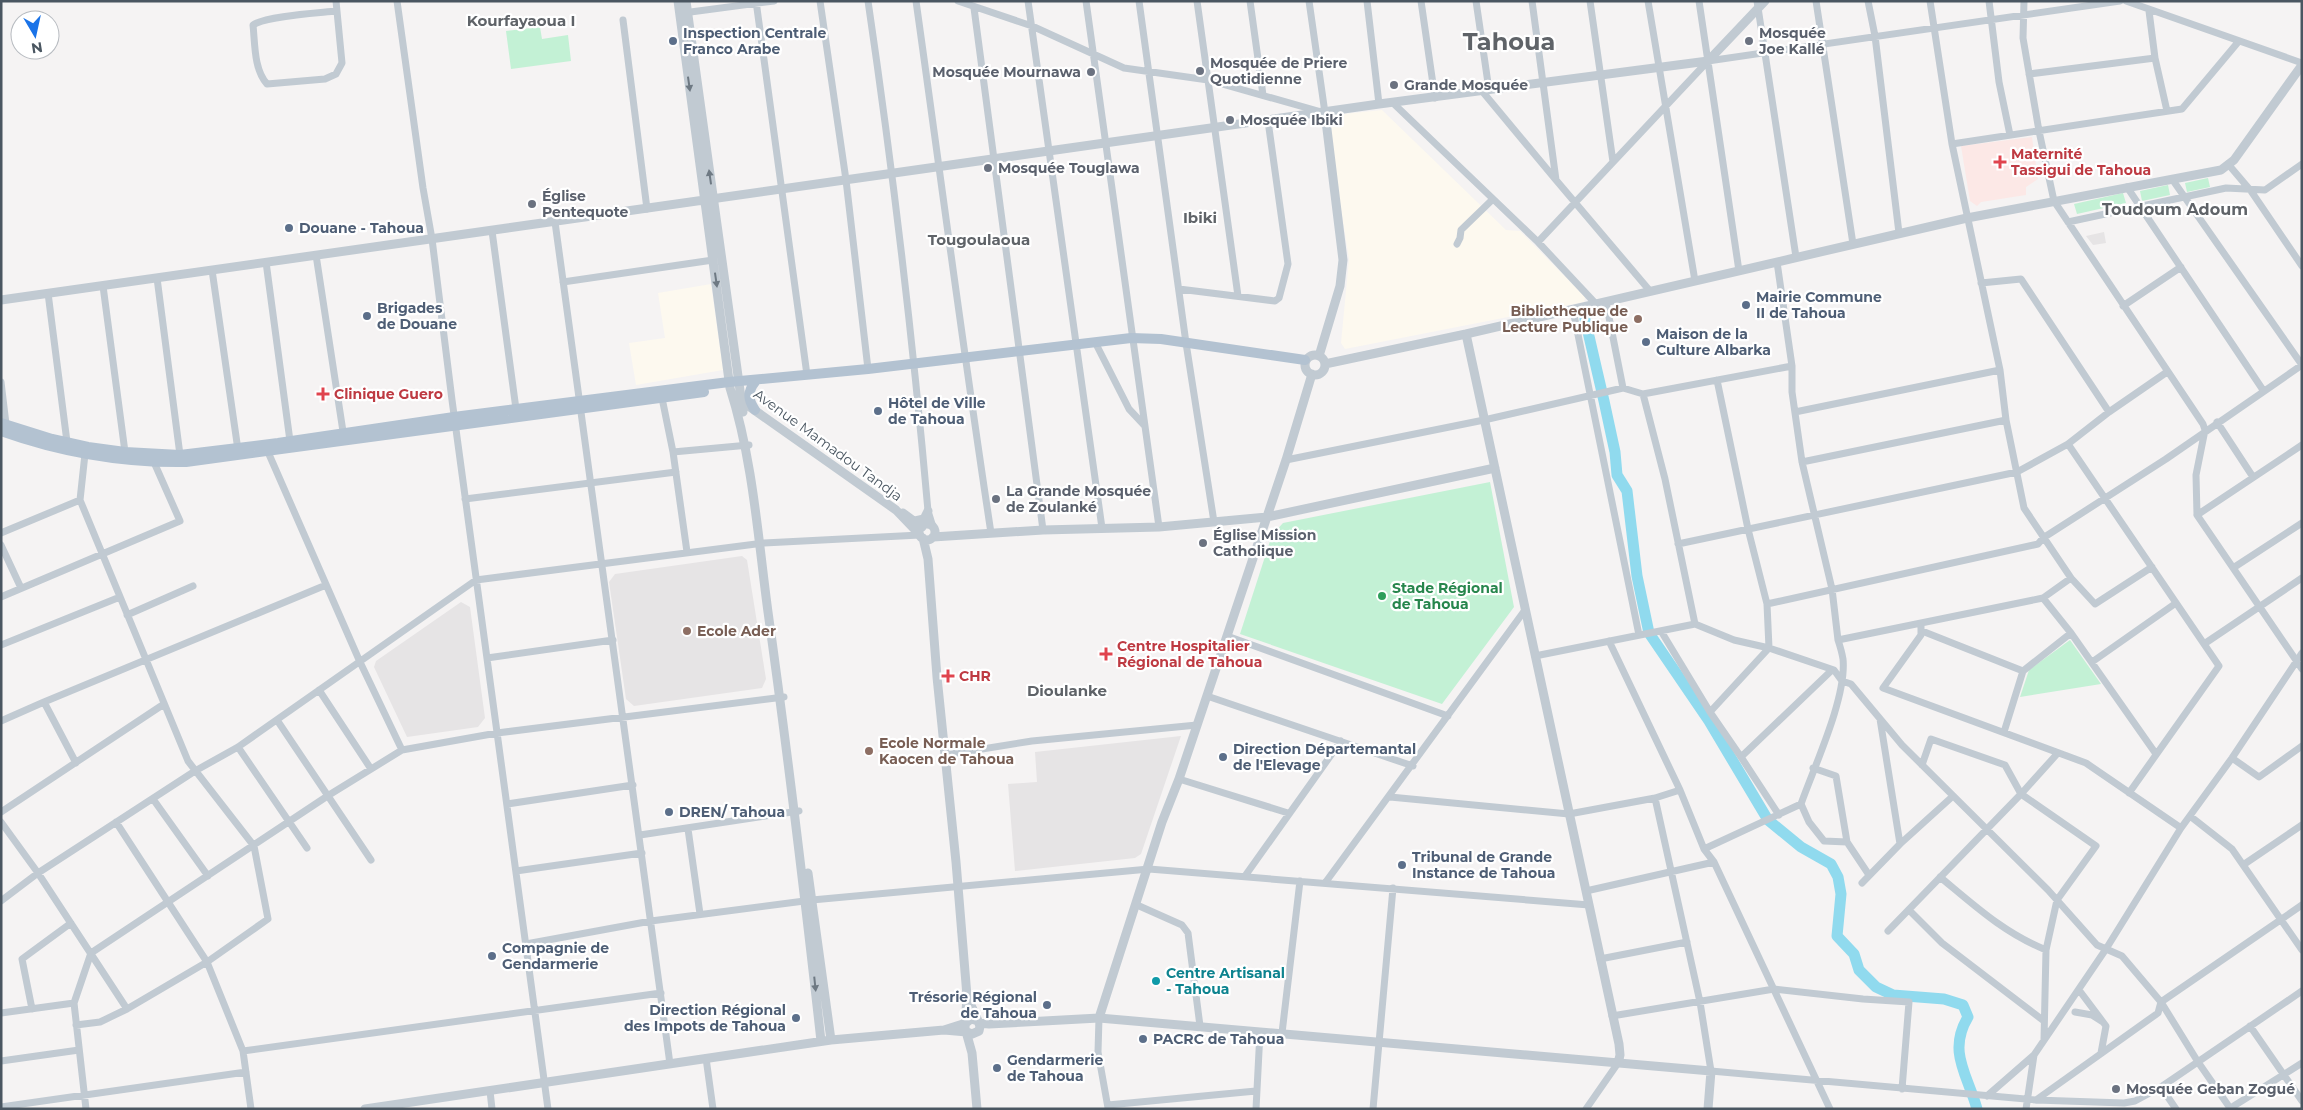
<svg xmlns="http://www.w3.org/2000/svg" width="2303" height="1110" font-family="Montserrat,sans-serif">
	<rect width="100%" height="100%" fill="#f5f3f3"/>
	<!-- commercial -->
	<path fill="#fdf9ef" d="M 1382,110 L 1506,230 L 1520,231 L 1585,297 L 1584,302 L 1345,349 L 1341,343 L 1349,259 L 1338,190 L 1330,119 L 1334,115 Z
		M 711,284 L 723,370 L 636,385 L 629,343 L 665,338 L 658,293 Z"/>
	<!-- education -->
	<path fill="#e6e4e5" d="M 2104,232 L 2106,243 L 2093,245 L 2086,236 Z
		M 742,556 L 747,560 L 766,679 L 762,688 L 634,706 L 626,699 L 609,582 L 615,574 Z
		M 461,602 L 470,607 L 485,718 L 478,727 L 407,737 L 374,667 L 376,661 Z
		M 1181,736 L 1141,854 L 1135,858 L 1015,871 L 1008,784 L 1037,782 L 1035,752 Z"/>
	<!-- medical -->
	<path fill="#fce8e6" d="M 2032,137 L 2038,179 L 2026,187 L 2026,195 L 1981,202 L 1977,206 L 1970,201 L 1961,146 Z"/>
	<!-- green -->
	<path fill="#c3f1d5" d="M 540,27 L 542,39 L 568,35 L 571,61 L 511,69 L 506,31 Z
		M 2208,178 L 2210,187 L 2187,192 L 2185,183 Z
		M 2168,185 L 2170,195 L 2142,201 L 2140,191 Z
		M 2123,193 L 2126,203 L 2077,214 L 2074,204 Z
		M 1490,482 L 1514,607 L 1442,704 L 1240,634 L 1272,535 L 1283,523 Z
		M 2070,640 L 2101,684 L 2020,697 L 2029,670 Z"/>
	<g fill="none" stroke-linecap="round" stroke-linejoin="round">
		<!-- river -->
		<path stroke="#90daee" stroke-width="11" d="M 1585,319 L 1604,401 L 1615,452 L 1617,475 L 1627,491 L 1637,576 L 1649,633 L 1709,721 L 1768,820 L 1801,847 L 1831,864 L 1838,877 L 1841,894 L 1837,936 L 1854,954 L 1859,970 L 1876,987 L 1893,995 L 1944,999 L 1963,1005 L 1968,1017 C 1947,1052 1968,1075 1977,1109"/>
		<!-- minor -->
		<path stroke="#c1cad2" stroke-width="7" d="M 397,1 L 423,188 L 432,239 L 452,400 L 548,1109
			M 756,1 L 807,375
			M 820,1 L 846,180 L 868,369
			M 868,1 C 893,171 913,340 928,511 L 933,527
			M 916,1 C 941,179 964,356 991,533
			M 958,1 L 1032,26 L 1124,68 L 1208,80 L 1325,113 L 1309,1
			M 1028,1 L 1102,528
			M 1086,1 L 1159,527
			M 1139,1 L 1186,343 L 1214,522
			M 1197,1 L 1238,296
			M 1250,1 L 1263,95
			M 1367,1 L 1379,104
			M 1421,1 L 1435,98
			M 1476,1 L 1489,90
			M 1532,1 L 1556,180 L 1650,291
			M 1590,1 L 1613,162
			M 1648,1 L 1695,281
			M 1699,1 L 1739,271
			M 1757,1 L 1796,257
			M 1816,1 L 1853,244
			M 1868,1 L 1875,36 L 1899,233
			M 1989,1 L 1999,82 L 2010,135
			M 2024,1 L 2023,38 L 2039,131 L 2054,201 L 2203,424 L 2205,430 L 2196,475 L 2197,515 L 2302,669
			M 2126,1 L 2302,63
			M 974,8 L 1043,530
			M 336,11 C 318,13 265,16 253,25 C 255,44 254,70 267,84 L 325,79 L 336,74 L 342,63 L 336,1
			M 2149,11 L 2155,58 L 2167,111
			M 683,13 L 774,1
			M 623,20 L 647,209
			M 2029,74 L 2155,58
			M 1482,91 L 1556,180
			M 1393,103 L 1538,242 L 1596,304
			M 1952,144 L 2182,109 L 2239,41
			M 2228,164 L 2251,191 L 2302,266
			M 2172,179 L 2302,365
			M 2127,187 L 2263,390
			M 555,222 L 670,1064
			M 2068,222 L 2226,188 L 2265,190 L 2302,164
			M 492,231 L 516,409
			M 1538,242 L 1708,61 L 2120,1
			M 1457,244 L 1460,238 L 1461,230 L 1493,199
			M 316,255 L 344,438
			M 266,262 L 290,441
			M 1777,262 L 1792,366 L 1792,392 L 1802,462 L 1832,589 L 1838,640
			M 212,270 L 238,450
			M 157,278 L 180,455
			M 563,282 L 713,260
			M 1981,283 L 2021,279 L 2109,412
			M 103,286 L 125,452
			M 1179,289 L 1275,301 L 1279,298 L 1288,264 L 1268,121
			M 48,293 L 67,442
			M 1606,302 L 1623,388
			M 2123,306 L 2181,267
			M 1573,310 L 1639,635
			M 1096,344 L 1129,409 L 1144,425
			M 1,382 L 6,424
			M 1643,394 L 1792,366
			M 662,398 L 673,452
			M 1795,412 L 2000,370
			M 2217,422 L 2253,477
			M 2068,444 L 2219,666 L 2129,793
			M 268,452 L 360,662 L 402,750
			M 1286,460 L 1484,420 L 1623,388 L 1643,394 L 1665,479 L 1695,624 L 1734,640 L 1769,648 L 1834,670 L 1842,681 L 1851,684 L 1902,745 L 2048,890 L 2097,945 L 2122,956 L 2161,1002 L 2198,1062 L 2230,1108
			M 1802,462 L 2006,420
			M 465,499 L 676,472
			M 2197,515 L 2302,445
			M 1,533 L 80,500
			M 1678,544 L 2017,472 L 2068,444 L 2109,412 L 2167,372
			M 1,545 L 21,588
			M 687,552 L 673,452 L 749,445
			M 2233,568 L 2302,523
			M 2071,578 L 2095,604 L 2152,567
			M 1,597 L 180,521 L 153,460
			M 2043,598 L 2071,633 L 2156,754
			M 1767,604 L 2038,544 L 2043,538 L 2166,459 L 2302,365
			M 127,615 L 193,586
			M 1921,623 L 1921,635 L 1883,688 L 2086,763 L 2181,828
			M 1661,631 L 1710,712 L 1741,757
			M 1922,631 L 2023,671
			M 1227,636 L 1448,716
			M 1609,641 L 1680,790 L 1704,849 L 1714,862 L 1830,1109
			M 2204,644 L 2302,578
			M 1,645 L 120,597
			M 1535,656 L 1695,624
			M 487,658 L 613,640
			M 2092,662 L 2176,603
			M 319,690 L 371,769
			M 1207,696 L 1413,766
			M 44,702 L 76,763
			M 1710,712 L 1769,648 L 1767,604 L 1748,529 L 1717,380
			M 277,720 L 371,860
			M 1,721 L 44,702 L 326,585
			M 2004,732 L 2023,671 L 2071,633
			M 238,747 L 307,848
			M 945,755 L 1032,741 L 1197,725
			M 2232,758 L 2259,777 L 2302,746
			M 1922,765 L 1931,739 L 2005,765 L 2021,794 L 2096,846 L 2057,900 L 2046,950 L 2044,1040
			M 1813,768 L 1836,776 L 1847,842 L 1869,875
			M 1179,779 L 1288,813
			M 1390,797 L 1569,814 L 1655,798 L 1680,790
			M 1655,798 L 1700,1002 L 1711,1071 L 2036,1100 L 2124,1103 L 2135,1101 L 2161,1087 L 2302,991
			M 153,799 L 208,876
			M 507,804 L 633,785
			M 1801,804 L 1809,822 L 1824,841 L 1847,842
			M 1,812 L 164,704
			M 1779,815 L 1741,757 L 1832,670
			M 2190,816 L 2232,849 L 2302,950
			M 1,822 L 38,873 L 127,1009
			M 116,822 L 207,962 L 243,1051 L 251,1109
			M 688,829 L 700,914
			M 640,835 L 799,811
			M 1900,844 L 1953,796
			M 1704,849 L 1801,804 C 1814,767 1847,697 1843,659 C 1842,653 1840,646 1838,640 L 2043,598 L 2071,578 L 2024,508 L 2006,420 L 2000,370 L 1952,144 L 1930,1
			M 2243,865 L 2302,825
			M 516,871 L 642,853
			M 1245,876 L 1341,741
			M 1940,877 C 1975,906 2004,933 2046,950
			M 1325,883 L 1525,610
			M 1862,883 L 1900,844 L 1880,719
			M 1586,891 L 1714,862
			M 1,901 L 38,873 L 195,771 L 238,747 L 476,580 L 764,543 L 920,535
			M 1137,905 L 1182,925 L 1188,933 L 1200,1026
			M 1909,910 L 1942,943 L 2044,1021
			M 1888,931 L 2021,794 L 2057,754
			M 526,944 L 651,921 L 812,900 L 1149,869 L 1589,905
			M 1600,959 L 1687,942
			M 32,1009 L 22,959 L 71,923
			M 2075,1012 L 2092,1015 L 2103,1022 L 2079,990
			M 1,1013 L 74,1003
			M 1612,1016 L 1774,989 L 1863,999 L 1909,1002 L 1902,1089
			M 1099,1018 L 1098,1052 L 1108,1108
			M 76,1025 L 100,1022 L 127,1009 L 207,962 L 268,919 L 254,846 L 188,761 L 80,500 L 85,454
			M 2250,1026 L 2302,1101
			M 1282,1033 L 1300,881
			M 243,1051 L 661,993
			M 2101,1053 L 2106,1026 L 2103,1022
			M 706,1058 L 713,1109
			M 1,1061 L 79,1050
			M 2161,1087 L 2176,1109
			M 490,1091 L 492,1109
			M 1987,1096 L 2034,1055
			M 2036,1100 L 2158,1013 L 2161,1002 L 2302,905
			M 1108,1105 L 1256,1091
			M 1,1107 L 246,1072
			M 86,1109 L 74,1003 L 91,953 L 329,795 L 402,750 L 497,733 L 784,697
			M 1256,1109 L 1260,1032
			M 1373,1109 L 1393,888
			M 1586,1109 L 1618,1063
			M 2026,1109 L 2034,1055 L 2106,949 L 2181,828 L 2232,758 L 2302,653
			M 2229,1109 L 2302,1063"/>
		<!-- tertiary -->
		<path stroke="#c1cad2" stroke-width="9" d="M 678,1 L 730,388 C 753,460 758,538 768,612 C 788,755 805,898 821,1041
			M 686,1 L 743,412
			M 1,300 L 1379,104 L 1708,61 L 1765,1
			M 1466,334 L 1619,1044 L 1620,1055 L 1618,1063
			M1305 365a10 10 0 1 1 20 0a10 10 0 1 1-20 0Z
			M 1319,356 L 1340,286 L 1343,260 L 1325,113
			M 1325,364 L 1466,334 L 1967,218 L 2221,170 L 2234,160 L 2302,65
			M 750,407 L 896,510 L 920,535
			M 903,513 L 922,527
			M 915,521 L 924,519 L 928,511
			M919 532a8 8 0 1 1 16 0a8 8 0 1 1-16 0Z
			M 933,537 L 1043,530 L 1159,527 L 1267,517 L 1495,468
			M 923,538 L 928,559 L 937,677 L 956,862 L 967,996 L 965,1028 L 972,1053 L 977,1109
			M 808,873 L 831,1040
			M 967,996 L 979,1023 L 989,1024 L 1099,1018 L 1711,1071 L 1708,1109
			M 1099,1018 L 1162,822 L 1179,779 L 1286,460 L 1312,374
			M 365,1109 L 831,1040 L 944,1030 L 967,1032 L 972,1034 L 979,1031 L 980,1026 L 978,1021 L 971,1019 L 966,1023 L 944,1030"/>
		<!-- primary -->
		<path stroke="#b3c2d1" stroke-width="10" d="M 755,410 C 748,400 747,392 755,382
			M 1,423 L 52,439 L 88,447 L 125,452 L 180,455 L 278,443 L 454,417 L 729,382 L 868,369 L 1131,338 L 1161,339 L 1305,360
			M 1,431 C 60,452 124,463 186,462 L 704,392"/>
	</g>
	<!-- one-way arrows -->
	<defs><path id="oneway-solid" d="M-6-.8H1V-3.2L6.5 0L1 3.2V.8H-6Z" transform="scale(1.25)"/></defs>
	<g fill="#6e7983">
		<use href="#oneway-solid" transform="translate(689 84) rotate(82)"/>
		<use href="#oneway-solid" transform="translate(710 177) rotate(-98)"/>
		<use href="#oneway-solid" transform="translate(716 280) rotate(82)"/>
		<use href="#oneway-solid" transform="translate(815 984) rotate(84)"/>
	</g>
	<!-- markers -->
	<g fill="#5c6f8a" stroke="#fff" stroke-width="2">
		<circle cx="673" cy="41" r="5"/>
		<circle cx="289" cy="228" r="5"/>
		<circle cx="1746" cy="305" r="5"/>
		<circle cx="367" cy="316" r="5"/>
		<circle cx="1646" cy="342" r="5"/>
		<circle cx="878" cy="411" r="5"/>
		<circle cx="1223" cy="757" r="5"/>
		<circle cx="669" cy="812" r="5"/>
		<circle cx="1402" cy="865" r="5"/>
		<circle cx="492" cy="956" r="5"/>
		<circle cx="1047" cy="1005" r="5"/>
		<circle cx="796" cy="1018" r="5"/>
		<circle cx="1143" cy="1039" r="5"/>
		<circle cx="997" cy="1068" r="5"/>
	</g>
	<g fill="#6b7280" stroke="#fff" stroke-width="2">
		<circle cx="1749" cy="41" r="5"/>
		<circle cx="1200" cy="71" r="5"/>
		<circle cx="1091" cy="72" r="5"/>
		<circle cx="1394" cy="85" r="5"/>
		<circle cx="1230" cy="120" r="5"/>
		<circle cx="988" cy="168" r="5"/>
		<circle cx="532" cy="204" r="5"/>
		<circle cx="996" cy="499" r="5"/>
		<circle cx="1203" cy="543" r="5"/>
		<circle cx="2116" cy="1089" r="5"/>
	</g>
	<g fill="#e0444e" stroke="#fff" stroke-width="2">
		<path d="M1997.5 154.5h5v5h5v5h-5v5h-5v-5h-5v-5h5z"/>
		<path d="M320.5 386.5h5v5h5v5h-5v5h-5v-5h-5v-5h5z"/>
		<path d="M1103.5 646.5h5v5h5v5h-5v5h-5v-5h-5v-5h5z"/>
		<path d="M945.5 668.5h5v5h5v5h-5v5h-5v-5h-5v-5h5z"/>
	</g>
	<g fill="#8d6e63" stroke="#fff" stroke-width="2">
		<circle cx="1638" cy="319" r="5"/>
		<circle cx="687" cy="631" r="5"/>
		<circle cx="869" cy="751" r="5"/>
	</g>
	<circle fill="#2e9e5b" stroke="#fff" stroke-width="2" cx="1382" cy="596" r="5"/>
	<circle fill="#0f9aa8" stroke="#fff" stroke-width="2" cx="1156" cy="981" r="5"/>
	<g text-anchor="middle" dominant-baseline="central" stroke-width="4.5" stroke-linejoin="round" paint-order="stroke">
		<!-- service labels -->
		<g font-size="14" font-weight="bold" fill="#4e5e75" stroke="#fff" text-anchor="start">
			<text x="683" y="33">Inspection Centrale<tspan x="683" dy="16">Franco Arabe</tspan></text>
			<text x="299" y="228">Douane - Tahoua</text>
			<text x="1756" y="297">Mairie Commune<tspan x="1756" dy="16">II de Tahoua</tspan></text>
			<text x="377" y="308">Brigades<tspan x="377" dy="16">de Douane</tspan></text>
			<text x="1656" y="334">Maison de la<tspan x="1656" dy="16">Culture Albarka</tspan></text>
			<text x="888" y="403">Hôtel de Ville<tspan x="888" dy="16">de Tahoua</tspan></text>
			<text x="1233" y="749">Direction Départemantal<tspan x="1233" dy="16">de l'Elevage</tspan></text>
			<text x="679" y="812">DREN/ Tahoua</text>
			<text x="1412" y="857">Tribunal de Grande<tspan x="1412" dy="16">Instance de Tahoua</tspan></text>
			<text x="502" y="948">Compagnie de<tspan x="502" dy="16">Gendarmerie</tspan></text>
			<text x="1037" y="997" text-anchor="end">Trésorie Régional<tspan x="1037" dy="16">de Tahoua</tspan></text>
			<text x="786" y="1010" text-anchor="end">Direction Régional<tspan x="786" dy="16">des Impots de Tahoua</tspan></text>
			<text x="1153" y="1039">PACRC de Tahoua</text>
			<text x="1007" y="1060">Gendarmerie<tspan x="1007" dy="16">de Tahoua</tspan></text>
		</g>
		<!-- worship labels -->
		<g font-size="14" font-weight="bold" fill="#5b616d" stroke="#fff" text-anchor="start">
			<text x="1759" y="33">Mosquée<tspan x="1759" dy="16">Joe Kallé</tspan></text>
			<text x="1210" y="63">Mosquée de Priere<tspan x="1210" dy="16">Quotidienne</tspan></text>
			<text x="1081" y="72" text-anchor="end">Mosquée Mournawa</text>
			<text x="1404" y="85">Grande Mosquée</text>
			<text x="1240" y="120">Mosquée Ibiki</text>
			<text x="998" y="168">Mosquée Touglawa</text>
			<text x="542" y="196">Église<tspan x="542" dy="16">Pentequote</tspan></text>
			<text x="1006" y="491">La Grande Mosquée<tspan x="1006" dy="16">de Zoulanké</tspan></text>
			<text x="1213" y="535">Église Mission<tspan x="1213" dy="16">Catholique</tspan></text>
			<text x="2126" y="1089">Mosquée Geban Zogué</text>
		</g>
		<!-- health labels -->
		<g font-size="14" font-weight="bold" fill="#be3a42" stroke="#fff" text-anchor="start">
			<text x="2011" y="154">Maternité<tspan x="2011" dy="16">Tassigui de Tahoua</tspan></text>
			<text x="334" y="394">Clinique Guero</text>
			<text x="1117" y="646">Centre Hospitalier<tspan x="1117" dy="16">Régional de Tahoua</tspan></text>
			<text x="959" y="676">CHR</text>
		</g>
		<!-- education labels -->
		<g font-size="14" font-weight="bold" fill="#785e54" stroke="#fff" text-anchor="start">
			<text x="1628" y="311" text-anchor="end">Bibliotheque de<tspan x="1628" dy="16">Lecture Publique</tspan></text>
			<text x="697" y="631">Ecole Ader</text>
			<text x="879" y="743">Ecole Normale<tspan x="879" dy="16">Kaocen de Tahoua</tspan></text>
		</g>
		<!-- street labels -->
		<g font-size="14" fill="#4a5661" stroke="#fff">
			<text transform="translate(828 445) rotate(36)">Avenue Mamadou Tandja</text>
		</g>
		<!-- leisure labels -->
		<g font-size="14" font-weight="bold" fill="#27864d" stroke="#fff" text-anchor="start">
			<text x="1392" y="588">Stade Régional<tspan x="1392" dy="16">de Tahoua</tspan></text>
		</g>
		<!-- culture labels -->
		<g font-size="14" font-weight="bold" fill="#0d838f" stroke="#fff" text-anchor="start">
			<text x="1166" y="973">Centre Artisanal<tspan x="1166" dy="16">- Tahoua</tspan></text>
		</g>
		<!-- neighbourhood labels -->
		<g font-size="15" font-weight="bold" fill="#5f6368" stroke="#fff">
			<text x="521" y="20">Kourfayaoua I</text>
			<text x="1200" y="217">Ibiki</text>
			<text x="979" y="239">Tougoulaoua</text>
			<text x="1067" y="690">Dioulanke</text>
		</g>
		<!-- quarter labels -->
		<g font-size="16" font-weight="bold" fill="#5f6368" stroke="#fff">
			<text x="2175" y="209">Toudoum Adoum</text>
		</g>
		<!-- town labels -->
		<g font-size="24" font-weight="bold" fill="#5f6368" stroke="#fff">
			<text x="1509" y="41">Tahoua</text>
		</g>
	</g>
	<!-- border -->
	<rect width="2303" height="1110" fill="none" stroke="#4a5661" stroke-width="5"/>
	<!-- north arrow -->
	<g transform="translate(35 35) rotate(171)"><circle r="24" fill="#ffffff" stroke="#b7bbc0"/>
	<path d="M0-4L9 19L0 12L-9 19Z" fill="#1a73e8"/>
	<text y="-8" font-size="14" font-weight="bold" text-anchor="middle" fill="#4a5661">N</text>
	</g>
</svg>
